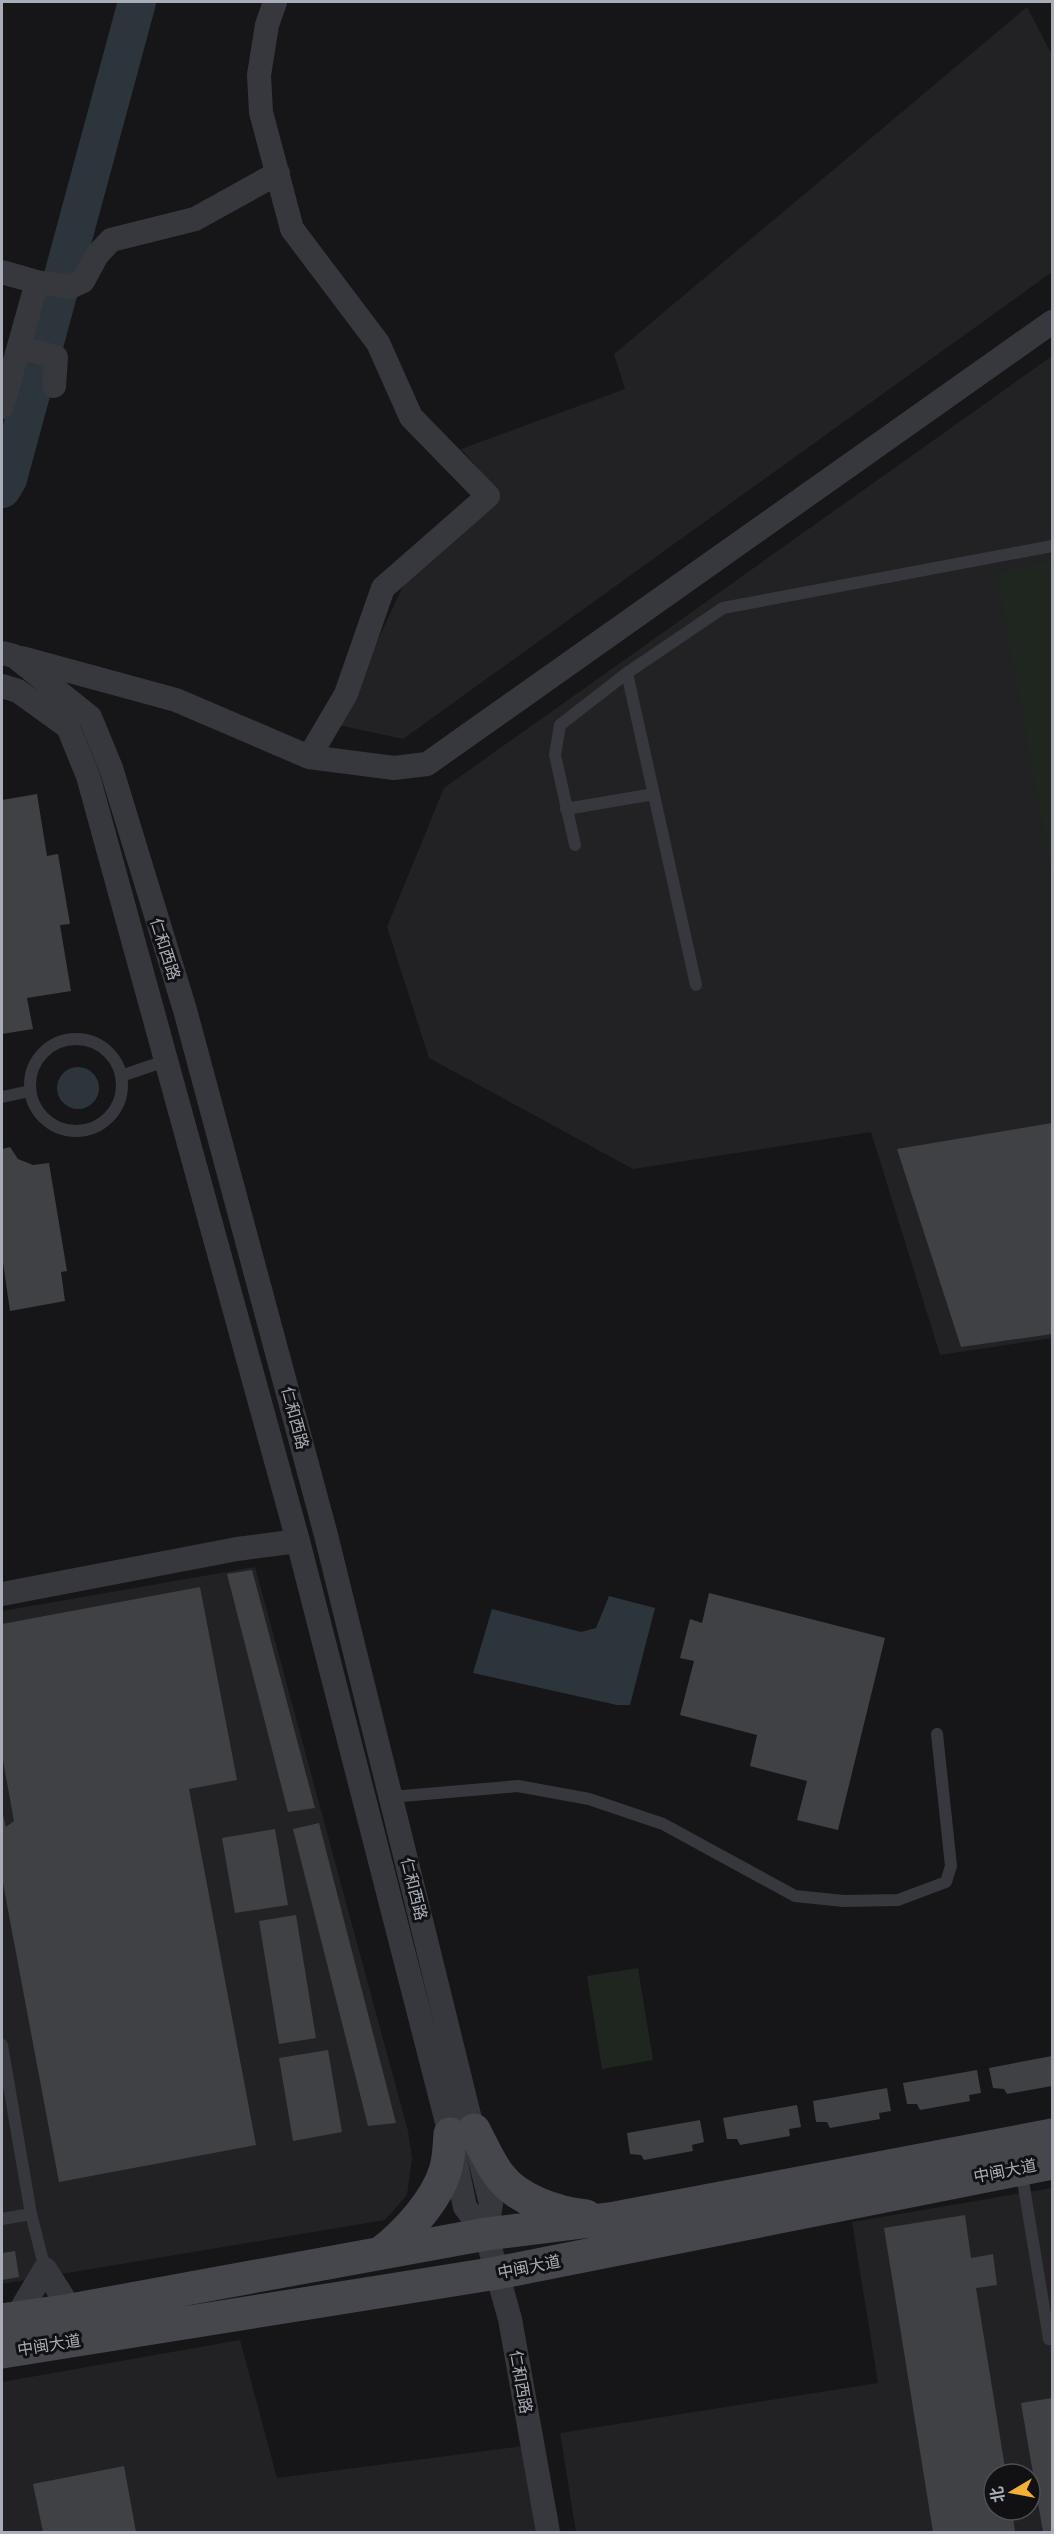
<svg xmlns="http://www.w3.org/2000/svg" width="1054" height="2534" font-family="Poppins,'Noto Sans SC',sans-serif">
	<rect width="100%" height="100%" fill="#161618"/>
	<!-- built -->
	<path fill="#222225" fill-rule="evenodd" d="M 1027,7 L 1052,55 L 1052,272 L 403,739 L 338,725 L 403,586 L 500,493 L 461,449 L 625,389 L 614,354 Z
		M 1052,356 L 1052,1338 L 940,1355 L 871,1132 L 633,1169 L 429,1058 L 387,927 L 444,788 Z
		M 255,1567 L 408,2131 L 412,2158 L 407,2195 L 385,2220 L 2,2284 L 2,1611 Z
		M 1052,2188 L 1052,2532 L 576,2532 L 560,2433 L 878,2383 L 852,2222 ZM 994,2474 L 1030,2474 L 1030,2510 L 994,2510 Z
		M 240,2340 L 277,2478 L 523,2446 L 537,2532 L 2,2532 L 2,2382 Z"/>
	<!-- green -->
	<path fill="#1e261f" d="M 1052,561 L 1052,874 L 996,573 Z
		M 638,1968 L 653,2060 L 602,2069 L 587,1976 Z"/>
	<!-- water -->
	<path fill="#2c353c" d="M57 1088a21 21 0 1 1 42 0a21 21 0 1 1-42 0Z
		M 609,1596 L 655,1608 L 630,1705 L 617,1705 L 473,1673 L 492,1609 L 581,1632 L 596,1628 Z"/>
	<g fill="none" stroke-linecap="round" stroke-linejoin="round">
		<!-- river -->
		<path stroke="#2c353c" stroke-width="38" d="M 2,489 L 8,479 L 137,2"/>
	</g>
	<!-- building -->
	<path fill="#404145" d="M 37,794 L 47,856 L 58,854 L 70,924 L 60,925 L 71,991 L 27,998 L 33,1029 L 2,1034 L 2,800 Z
		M 1052,1123 L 1052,1334 L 961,1347 L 897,1149 Z
		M 10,1147 L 18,1159 L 33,1165 L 49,1163 L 67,1271 L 61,1272 L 65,1301 L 10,1311 L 2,1256 L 2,1149 Z
		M 252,1570 L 315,1808 L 288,1812 L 227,1574 Z
		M 200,1587 L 237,1780 L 189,1789 L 256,2145 L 59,2182 L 2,1878 L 2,1811 L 6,1827 L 14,1821 L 2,1755 L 2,1624 Z
		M 709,1593 L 885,1638 L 838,1830 L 797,1820 L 807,1781 L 750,1766 L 757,1735 L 680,1715 L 694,1661 L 680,1658 L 690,1619 L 702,1623 Z
		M 319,1823 L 396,2123 L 368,2126 L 293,1829 Z
		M 275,1829 L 288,1905 L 235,1913 L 222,1838 Z
		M 296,1915 L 316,2038 L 279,2044 L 259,1921 Z
		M 328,2050 L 342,2132 L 293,2141 L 279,2058 Z
		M 1052,2056 L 1052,2086 L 1007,2094 L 1004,2089 L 993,2088 L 989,2068 Z
		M 977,2070 L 981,2093 L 969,2095 L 970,2101 L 920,2110 L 917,2104 L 907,2104 L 903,2083 Z
		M 887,2088 L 891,2111 L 879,2113 L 880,2119 L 830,2128 L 827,2122 L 816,2122 L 813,2101 Z
		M 797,2105 L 801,2127 L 789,2129 L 790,2136 L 740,2145 L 737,2139 L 727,2139 L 723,2118 Z
		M 700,2120 L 704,2142 L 692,2145 L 693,2151 L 644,2160 L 641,2155 L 630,2154 L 627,2133 Z
		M 965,2215 L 971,2258 L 993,2254 L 997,2285 L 976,2288 L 1006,2474 L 994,2474 L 994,2510 L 1012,2510 L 1015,2532 L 933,2532 L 884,2228 Z
		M 15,2251 L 19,2277 L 2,2280 L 2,2253 Z
		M 1052,2398 L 1052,2532 L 1043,2532 L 1021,2403 Z
		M 124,2466 L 136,2532 L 43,2532 L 33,2484 Z"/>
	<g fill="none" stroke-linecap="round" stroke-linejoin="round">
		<!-- service -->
		<path stroke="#37383d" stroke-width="12" d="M 566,809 L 654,794
			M 575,845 L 555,755 L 560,725 L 627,673
			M 696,985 L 627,673 L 723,608 L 1052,546
			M30 1085a46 46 0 1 1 92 0a46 46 0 1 1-92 0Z
			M 121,1076 L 168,1060
			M 2,1097 L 30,1091
			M 391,1797 L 518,1786 L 589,1799 L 663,1824 L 795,1896 L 844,1901 L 898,1900 L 946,1882 L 951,1866 L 937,1734
			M 2,2045 L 31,2214 L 45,2269
			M 1021,2169 L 1049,2339 L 1052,2339
			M 2,2219 L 31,2214"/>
		<!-- minor -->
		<path stroke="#37383d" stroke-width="24" d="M 275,2 L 267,25 L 259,75 L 261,112 L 292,229 L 378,343 L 411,417 L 488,496 L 383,588 L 346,694 L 309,757
			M 2,272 L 37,282 L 2,407
			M 37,282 L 70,287 L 83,281 L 97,255 L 111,240 L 195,219 L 278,173
			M 19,347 L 56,357 L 54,386
			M 2,653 L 14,656 L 90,717 L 111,768 L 185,1010 L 326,1535 L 491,2204 L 486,2234
			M 22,658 L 176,700 L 309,757 L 394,768 L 427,764 L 1052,322
			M 2,686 L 18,691 L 68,727 L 88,776 L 298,1541 L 450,2134 L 465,2207 L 486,2234 L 510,2319 L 548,2532
			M 2,1594 L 237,1549 L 298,1541
			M 16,2318 L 45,2269 L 71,2310"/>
		<!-- secondary -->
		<path stroke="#45474d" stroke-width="33" d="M 474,2130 C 482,2145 489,2162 499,2175 C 517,2200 557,2213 586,2216
			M 382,2252 C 406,2233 436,2201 445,2171 C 449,2160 449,2146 450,2134
			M 2,2320 L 71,2310 L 486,2234 L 615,2218 L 1052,2135
			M 2,2352 L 497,2273 L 1052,2163"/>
	</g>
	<g text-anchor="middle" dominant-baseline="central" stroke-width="6" stroke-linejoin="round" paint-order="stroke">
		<!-- street labels -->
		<g font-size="16" fill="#a8adb8" stroke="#111113">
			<text transform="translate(165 949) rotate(72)">仁和西路</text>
			<text transform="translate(295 1418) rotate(75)">仁和西路</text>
			<text transform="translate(414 1889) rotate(76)">仁和西路</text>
			<text transform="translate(1005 2171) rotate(-11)">中闽大道</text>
			<text transform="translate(529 2267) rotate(-11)">中闽大道</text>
			<text transform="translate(49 2345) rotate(-9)">中闽大道</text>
			<text transform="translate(521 2382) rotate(80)">仁和西路</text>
		</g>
	</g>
	<!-- border -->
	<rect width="1054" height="2534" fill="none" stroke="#a8adb8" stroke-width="6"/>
	<!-- north arrow -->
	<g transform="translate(1012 2492) rotate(260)"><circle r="28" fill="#111113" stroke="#4d4f55" stroke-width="1.5"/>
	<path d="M0-4.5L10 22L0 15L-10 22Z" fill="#f2b134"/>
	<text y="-9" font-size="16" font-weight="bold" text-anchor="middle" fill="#a8adb8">北</text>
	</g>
</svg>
